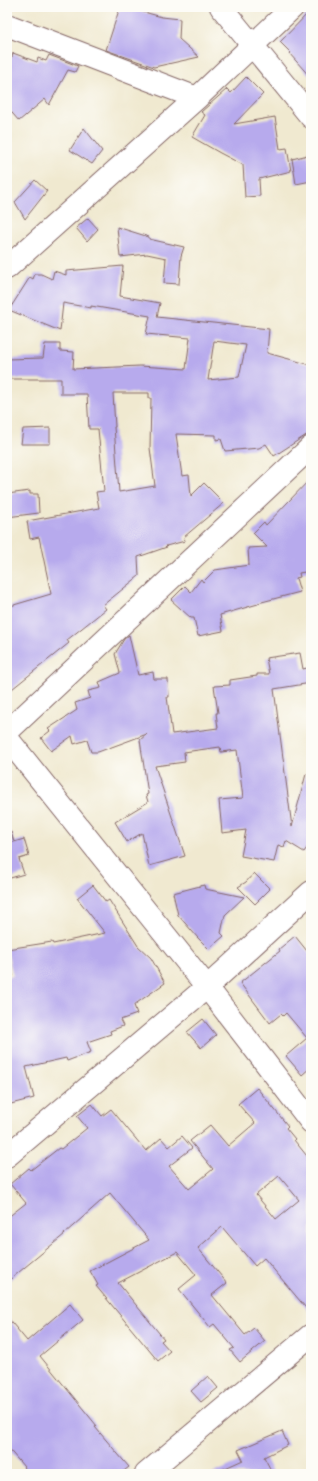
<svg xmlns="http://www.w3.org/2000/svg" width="318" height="1481" font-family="'Gochi Hand',sans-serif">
	<rect width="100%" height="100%" fill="#fdfcf7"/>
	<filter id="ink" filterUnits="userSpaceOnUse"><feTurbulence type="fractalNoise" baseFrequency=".025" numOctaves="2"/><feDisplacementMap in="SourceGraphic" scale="8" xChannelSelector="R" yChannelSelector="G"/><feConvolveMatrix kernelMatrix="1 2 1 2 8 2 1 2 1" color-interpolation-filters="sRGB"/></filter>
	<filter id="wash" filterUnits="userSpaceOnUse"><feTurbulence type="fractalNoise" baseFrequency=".012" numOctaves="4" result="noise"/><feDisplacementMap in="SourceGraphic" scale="16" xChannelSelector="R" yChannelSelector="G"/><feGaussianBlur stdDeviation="0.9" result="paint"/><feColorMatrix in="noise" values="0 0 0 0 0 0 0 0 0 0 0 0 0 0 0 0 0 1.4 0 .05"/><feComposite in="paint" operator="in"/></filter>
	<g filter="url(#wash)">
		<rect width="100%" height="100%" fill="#f0e9d0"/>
		<g id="blocks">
			<!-- building -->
			<path fill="#b7aaed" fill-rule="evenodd" d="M 120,7 L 140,11 L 162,17 L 180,19 L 179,39 L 199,57 L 154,67 L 106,50 Z
				M 311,10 L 311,78 L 289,53 L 290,52 L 280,42 Z
				M 13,53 L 37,62 L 38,58 L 46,61 L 49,55 L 78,66 L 75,72 L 68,70 L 49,105 L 45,99 L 19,121 L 7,107 L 7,55 L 12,57 Z
				M 246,77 L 263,94 L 234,124 L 275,117 L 280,149 L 287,148 L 291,171 L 259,179 L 260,196 L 245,197 L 243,165 L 220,153 L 192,137 L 205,115 L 201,112 L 227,89 L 231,93 Z
				M 84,128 L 102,151 L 92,164 L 70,150 Z
				M 308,155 L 311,171 L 311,181 L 296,184 L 292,159 Z
				M 35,180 L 47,191 L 25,219 L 15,202 Z
				M 88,218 L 98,229 L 87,241 L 76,228 Z
				M 117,227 L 149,237 L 149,239 L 184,247 L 181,256 L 179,284 L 164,283 L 166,258 L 147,254 L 120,257 Z
				M 123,266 L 120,296 L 160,303 L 157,317 L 269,329 L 267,353 L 311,365 L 311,432 L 274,456 L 266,444 L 259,448 L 225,451 L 221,439 L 216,440 L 216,435 L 176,434 L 182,476 L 189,475 L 191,496 L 204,483 L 224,503 L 184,537 L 185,541 L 166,546 L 167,547 L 138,557 L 139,576 L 103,605 L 106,609 L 67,640 L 69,643 L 7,693 L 7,607 L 51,594 L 39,537 L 30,539 L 27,521 L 99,508 L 96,492 L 104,491 L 98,429 L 89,429 L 87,394 L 61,394 L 61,379 L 7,379 L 7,359 L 43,358 L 45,344 L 60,344 L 60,351 L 74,352 L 73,369 L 140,366 L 186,369 L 190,338 L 146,334 L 150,316 L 91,306 L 91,308 L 63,303 L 60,331 L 9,310 L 30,277 L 33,279 L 35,274 L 41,274 L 52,279 L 54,271 L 66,275 L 66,271 ZM 214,341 L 246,345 L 239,377 L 208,380 ZM 113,393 L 149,393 L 149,398 L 151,398 L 150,448 L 155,486 L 119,492 L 114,427 L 115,427 Z
				M 50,428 L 50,444 L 21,444 L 23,429 Z
				M 311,478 L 311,571 L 299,573 L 300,577 L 296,578 L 300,592 L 258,603 L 258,604 L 220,615 L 223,631 L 198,636 L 194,618 L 191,618 L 171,600 L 185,586 L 191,592 L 201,579 L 203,582 L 215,570 L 249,565 L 248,548 L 267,547 L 253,533 L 264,522 L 266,525 Z
				M 30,491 L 30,494 L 38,494 L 39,513 L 7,517 L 7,494 Z
				M 129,635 L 138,675 L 153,672 L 154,679 L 168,679 L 169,697 L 167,697 L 172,734 L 218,728 L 216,713 L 218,713 L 214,686 L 230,685 L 230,680 L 257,676 L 257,674 L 269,674 L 266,658 L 300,653 L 303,669 L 311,667 L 311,683 L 274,689 L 292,827 L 306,774 L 311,775 L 311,842 L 304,852 L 286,841 L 284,847 L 278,845 L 274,862 L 241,856 L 246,830 L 222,833 L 219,800 L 243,798 L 237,750 L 221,752 L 220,747 L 184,752 L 185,762 L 155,766 L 185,856 L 149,866 L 142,833 L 127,842 L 115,822 L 148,802 L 146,795 L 148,794 L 140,740 L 147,734 L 98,752 L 91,752 L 87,740 L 74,744 L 72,736 L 51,751 L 41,738 L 50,731 L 48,729 L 77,710 L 75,703 L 90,698 L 88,691 L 101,688 L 99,682 L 120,673 L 115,654 L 124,639 Z
				M 7,832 L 11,832 L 14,842 L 24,839 L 29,856 L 19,859 L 24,874 L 7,879 Z
				M 254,873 L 270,889 L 255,904 L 238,887 L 246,882 Z
				M 93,885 L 106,902 L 109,900 L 138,946 L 151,958 L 165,983 L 134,1005 L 137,1014 L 120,1020 L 123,1026 L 110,1031 L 111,1034 L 87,1042 L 91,1052 L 67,1061 L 66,1058 L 26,1067 L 34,1098 L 7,1105 L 7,977 L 13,976 L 7,949 L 52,942 L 53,944 L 105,933 L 77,898 Z
				M 204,885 L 205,889 L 244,897 L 225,915 L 221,933 L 224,936 L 209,949 L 198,938 L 178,915 L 173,893 Z
				M 295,936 L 311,956 L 311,1067 L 302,1075 L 286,1056 L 307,1038 L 286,1013 L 283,1016 L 281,1014 L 270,1023 L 240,983 L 280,951 L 279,949 Z
				M 203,1019 L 216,1035 L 201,1048 L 187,1032 Z
				M 257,1088 L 288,1126 L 286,1128 L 295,1139 L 294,1140 L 311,1161 L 311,1314 L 264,1258 L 255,1266 L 222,1227 L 198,1248 L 227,1283 L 212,1295 L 245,1335 L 254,1328 L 265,1341 L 240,1362 L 230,1350 L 234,1348 L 214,1324 L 210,1327 L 179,1289 L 196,1275 L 177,1252 L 118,1283 L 164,1339 L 161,1341 L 170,1351 L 158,1361 L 96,1286 L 98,1285 L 90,1271 L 149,1240 L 110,1193 L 64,1234 L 65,1234 L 7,1282 L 7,1218 L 26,1203 L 10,1184 L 29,1168 L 31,1170 L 59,1148 L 61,1149 L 87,1128 L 77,1116 L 92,1104 L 102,1116 L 111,1109 L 146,1151 L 161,1138 L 169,1147 L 182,1136 L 192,1148 L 169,1166 L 189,1189 L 213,1169 L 190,1141 L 210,1125 L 228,1146 L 255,1123 L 238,1104 ZM 279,1176 L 299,1200 L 276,1219 L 256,1195 Z
				M 70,1304 L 83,1320 L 40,1356 L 97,1426 L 95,1427 L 129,1467 L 120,1474 L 30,1474 L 7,1447 L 7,1317 L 27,1341 Z
				M 208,1376 L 218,1388 L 201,1402 L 191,1391 Z
				M 282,1431 L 288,1445 L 264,1457 L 273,1474 L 212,1474 L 243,1460 L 238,1450 Z"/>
		</g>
	</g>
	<g filter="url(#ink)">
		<use href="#blocks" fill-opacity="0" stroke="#846665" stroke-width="1"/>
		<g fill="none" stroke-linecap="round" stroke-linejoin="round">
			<defs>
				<path id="minor" d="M 221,7 L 311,117
					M 7,25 L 197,98
					M 7,268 L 197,98 L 293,7
					M 7,732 L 311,447
					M 7,738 L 207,987 L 311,1122
					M 7,1156 L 207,987 L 311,892
					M 146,1474 L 311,1335"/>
			</defs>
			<!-- minor casing -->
			<use href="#minor" stroke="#846665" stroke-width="24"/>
			<!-- minor -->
			<use href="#minor" stroke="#fff" stroke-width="22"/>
		</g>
	</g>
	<!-- margin -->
	<rect width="318" height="1481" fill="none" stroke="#fdfcf7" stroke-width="24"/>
</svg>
